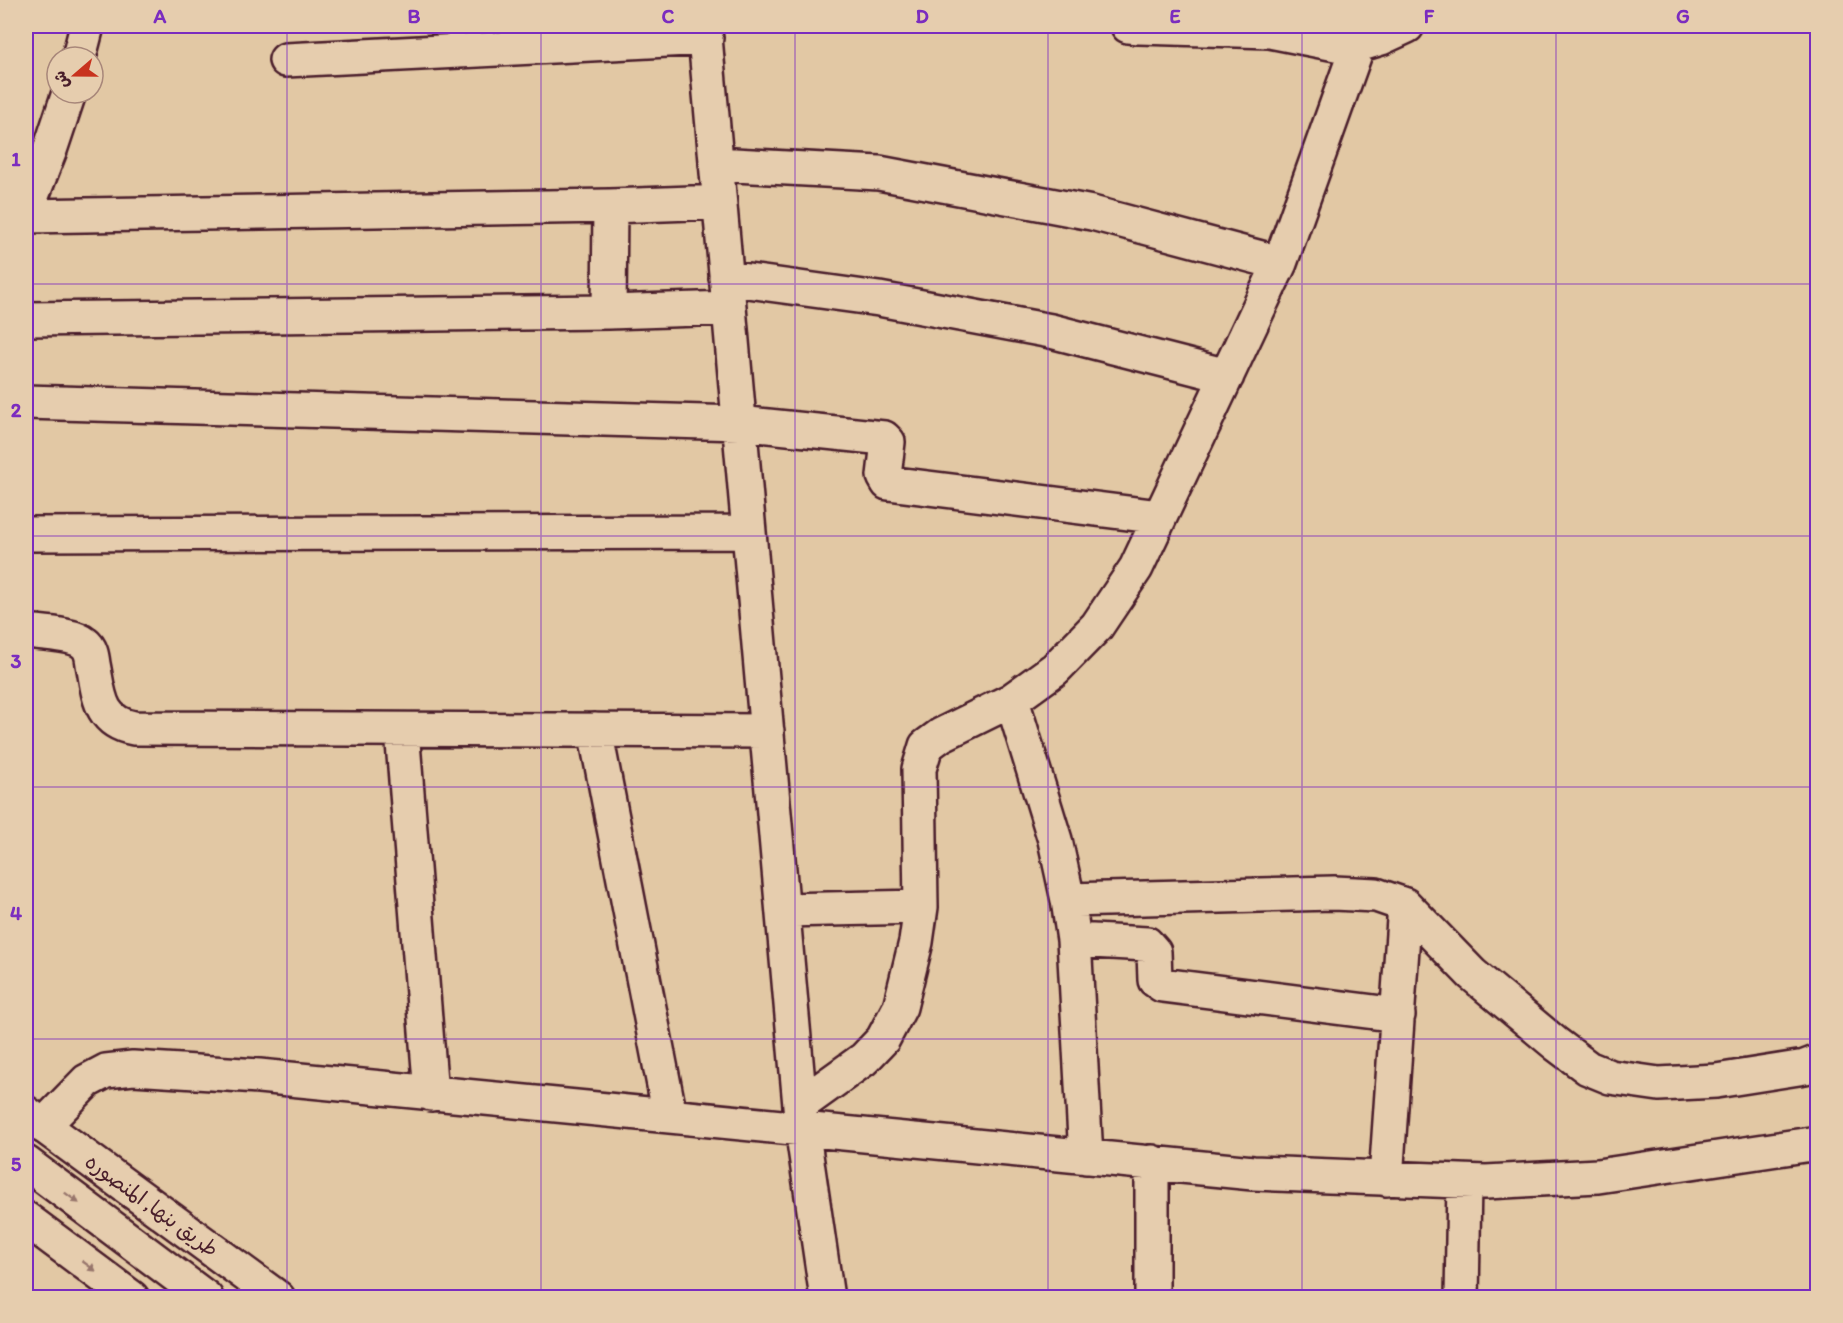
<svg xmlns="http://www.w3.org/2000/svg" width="1843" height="1323" font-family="Itim,'Playpen Sans Arabic',sans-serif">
	<rect width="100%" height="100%" fill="#e2c8a4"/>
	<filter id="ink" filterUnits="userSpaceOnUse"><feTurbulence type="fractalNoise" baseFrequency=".0167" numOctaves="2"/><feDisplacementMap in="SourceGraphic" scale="12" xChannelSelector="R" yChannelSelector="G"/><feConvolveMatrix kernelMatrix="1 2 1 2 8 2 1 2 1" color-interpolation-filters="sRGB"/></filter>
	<g filter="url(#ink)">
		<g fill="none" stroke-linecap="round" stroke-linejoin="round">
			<defs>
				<path id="minor" d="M 704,26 L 802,1128 L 827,1298
					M 1128,26 L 1139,27 L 1270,31 L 1341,45 L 1358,45 L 1381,38 L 1407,26
					M 79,57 L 87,26
					M 286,60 L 706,38
					M 716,164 L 879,173 L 1092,213 L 1280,263
					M 26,211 L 50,150 L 69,93
					M 26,216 L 610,206 L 719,202
					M 726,278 L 879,299 L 1051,331 L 1227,376
					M 609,312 L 610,206
					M 26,319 L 609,312 L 729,308
					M 26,402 L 739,423 L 884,438 L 888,442 L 884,476 L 888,483 L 1160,517
					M 26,534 L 749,532
					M 26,631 C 40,633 74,634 84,643 C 91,648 92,656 93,664 C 99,693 98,722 134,728 L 767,731
					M 1012,700 L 1055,840 L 1068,900 L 1074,940 L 1086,1157
					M 402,730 L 431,1094
					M 595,730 L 670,1116
					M 1068,900 L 1334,893 L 1376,895 L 1405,905 L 1472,974 L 1556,1044 L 1588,1068 L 1610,1077 L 1659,1084 L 1716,1081 L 1805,1067 L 1818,1062
					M 783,910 L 921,907
					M 1074,940 L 1147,944 L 1154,952 L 1155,980 L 1162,985 L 1398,1015
					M 800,1105 L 864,1059 L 883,1039 L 900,1007 L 916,942 L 921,907 L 919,769 L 926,746 L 941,735 L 1012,700 L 1055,669 L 1097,626 L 1136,568 L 1280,263 L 1358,45
					M 43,1126 L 87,1081 L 106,1071 L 133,1068 L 259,1076 L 1253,1173 L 1486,1182 L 1598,1176 L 1818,1143
					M 1386,1179 L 1405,905
					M 1152,1298 L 1152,1162
					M 1462,1298 L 1464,1182"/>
				<path id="trunk" d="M 26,1113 L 278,1298
					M 26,1163 L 206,1298
					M 26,1219 L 132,1298"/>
			</defs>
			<!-- minor casing -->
			<use href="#minor" stroke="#4a1f2b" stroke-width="38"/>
			<!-- trunk casing -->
			<use href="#trunk" stroke="#4a1f2b" stroke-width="38"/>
			<!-- minor -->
			<use href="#minor" stroke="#e6cdae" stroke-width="33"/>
			<!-- trunk -->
			<use href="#trunk" stroke="#e6cdae" stroke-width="33"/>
		</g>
		<!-- one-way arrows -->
		<defs><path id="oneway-solid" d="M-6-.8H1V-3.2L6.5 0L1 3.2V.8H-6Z" transform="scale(1.5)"/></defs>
		<g fill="#98766c">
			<use href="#oneway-solid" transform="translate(72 1198) rotate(37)"/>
			<use href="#oneway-solid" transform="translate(89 1266) rotate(36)"/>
		</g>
	</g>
	<!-- grid -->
	<path fill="none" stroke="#7b2cbf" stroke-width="1.5" stroke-opacity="0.55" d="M 287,26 L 287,1298M 541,26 L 541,1298M 795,26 L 795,1298M 1048,26 L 1048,1298M 1302,26 L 1302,1298M 1556,26 L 1556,1298M 26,284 L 1818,284M 26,536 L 1818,536M 26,787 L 1818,787M 26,1039 L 1818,1039"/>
	<g text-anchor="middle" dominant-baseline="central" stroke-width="4.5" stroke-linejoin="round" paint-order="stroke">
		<!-- street labels -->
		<g font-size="21" fill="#4a1f2b" stroke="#e6cdae">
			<text transform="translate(152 1205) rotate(36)">طريق بنها, المنصوره</text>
		</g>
	</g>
	<!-- margin -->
	<rect width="1843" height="1323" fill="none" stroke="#e6cdae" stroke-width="66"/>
	<!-- north arrow -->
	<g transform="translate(75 75) rotate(250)"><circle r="28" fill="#e6cdae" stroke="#a8877a" stroke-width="1.5"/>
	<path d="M0-4.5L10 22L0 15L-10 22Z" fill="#c8321e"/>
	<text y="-9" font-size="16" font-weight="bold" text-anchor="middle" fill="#4a1f2b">ش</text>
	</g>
	<rect x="33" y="33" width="1777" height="1257" fill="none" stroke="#7b2cbf" stroke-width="2"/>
	<g font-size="20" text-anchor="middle" font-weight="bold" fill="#7b2cbf">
		<text x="160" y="23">A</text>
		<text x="414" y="23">B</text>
		<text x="668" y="23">C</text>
		<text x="922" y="23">D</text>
		<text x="1175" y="23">E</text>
		<text x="1429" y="23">F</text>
		<text x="1683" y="23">G</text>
		<text x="16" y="166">1</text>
		<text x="16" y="417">2</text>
		<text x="16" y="668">3</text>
		<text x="16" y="920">4</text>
		<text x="16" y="1171">5</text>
	</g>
</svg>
